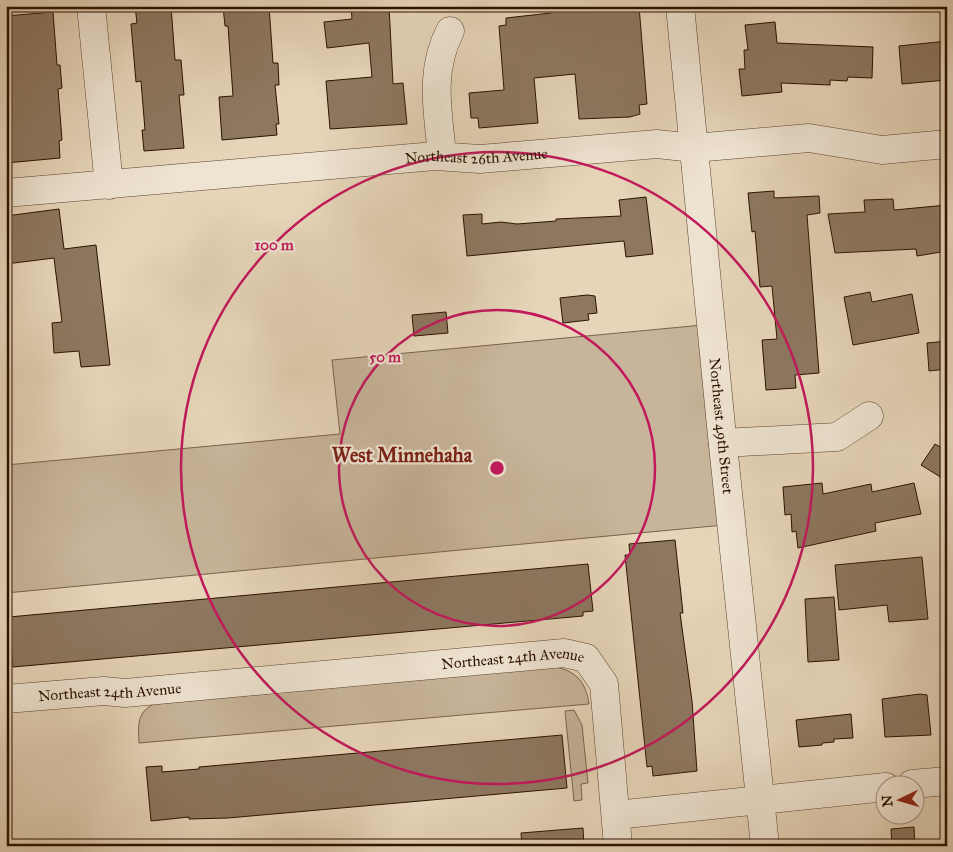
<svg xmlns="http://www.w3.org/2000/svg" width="953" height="852" font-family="'IM FELL Great Primer',serif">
	<rect width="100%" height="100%" fill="#e6d5b9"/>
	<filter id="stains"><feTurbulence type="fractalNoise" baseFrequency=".004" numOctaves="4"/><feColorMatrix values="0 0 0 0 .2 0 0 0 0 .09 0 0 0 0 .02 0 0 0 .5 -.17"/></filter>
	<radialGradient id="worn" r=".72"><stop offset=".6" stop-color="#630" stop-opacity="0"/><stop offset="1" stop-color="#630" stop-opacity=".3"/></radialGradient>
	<!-- green -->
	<path fill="#c7b49a" stroke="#7a624d" d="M 703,325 L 724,525 L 6,593 L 6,465 L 340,434 L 332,360 Z
		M 555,667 C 577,671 586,683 589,704 L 139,743 C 138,725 137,712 154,704 Z
		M 574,710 L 582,725 L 588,783 L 581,784 L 582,800 L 574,801 L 565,711 Z"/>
	<!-- building -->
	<path fill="#8d7760" stroke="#2d1100" d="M 135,6 L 171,6 L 175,60 L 181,60 L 184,95 L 179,95 L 184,148 L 144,151 L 142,130 L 145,130 L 141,81 L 136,82 L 131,24 L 137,23 Z
		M 223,6 L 269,6 L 273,63 L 278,63 L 279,85 L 275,85 L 279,124 L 276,124 L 277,135 L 222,140 L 219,97 L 233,96 L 228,26 L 225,26 Z
		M 351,6 L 389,6 L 393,84 L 403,83 L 407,124 L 330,129 L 326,81 L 372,77 L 369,43 L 327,48 L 324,22 L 352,19 Z
		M 550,6 L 639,6 L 647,104 L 639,105 L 640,114 L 630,117 L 579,119 L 575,74 L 534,78 L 538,123 L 479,128 L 478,118 L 471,118 L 469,93 L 504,90 L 499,26 L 506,25 L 506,18 L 551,13 Z
		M 53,12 L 57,65 L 60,65 L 62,88 L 58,89 L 62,140 L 59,141 L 60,158 L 6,163 L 6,121 L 10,121 L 6,88 L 6,16 Z
		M 775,22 L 777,43 L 873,47 L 872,78 L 848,77 L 847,81 L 830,80 L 830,85 L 781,83 L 782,92 L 742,96 L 739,69 L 745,69 L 744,50 L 748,50 L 745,25 Z
		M 947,41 L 947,80 L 902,84 L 899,46 Z
		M 774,191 L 774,198 L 819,196 L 820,213 L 807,215 L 819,373 L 795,375 L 796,388 L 766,390 L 762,340 L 777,339 L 772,286 L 760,287 L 755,231 L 752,232 L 748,193 Z
		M 646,197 L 653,254 L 626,257 L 624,241 L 467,256 L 463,215 L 482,214 L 482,224 L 501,222 L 517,224 L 556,221 L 556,219 L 621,216 L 619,200 Z
		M 893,199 L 894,210 L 947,205 L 947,251 L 917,256 L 916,249 L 835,253 L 828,214 L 865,212 L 864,200 Z
		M 59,209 L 64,249 L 96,245 L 110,365 L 81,367 L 79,351 L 54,353 L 52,323 L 62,322 L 54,258 L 6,264 L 6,216 Z
		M 870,292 L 872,302 L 912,294 L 919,333 L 853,345 L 844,297 Z
		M 587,295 L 595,296 L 597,313 L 588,314 L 589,320 L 563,323 L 560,298 Z
		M 446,312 L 448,333 L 414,336 L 412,315 Z
		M 947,341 L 947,369 L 929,371 L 927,343 Z
		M 935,444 L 947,451 L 947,481 L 921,465 Z
		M 822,483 L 823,494 L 871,484 L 872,492 L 914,483 L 921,514 L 875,523 L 876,531 L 798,548 L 796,531 L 792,532 L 791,514 L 785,515 L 783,487 Z
		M 675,540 L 683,613 L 680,613 L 692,701 L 697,771 L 653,776 L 652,766 L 647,767 L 625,555 L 630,555 L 629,544 Z
		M 922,557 L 928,619 L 889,622 L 887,605 L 839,610 L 835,565 Z
		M 588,564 L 593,611 L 583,612 L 583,616 L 13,667 L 9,617 Z
		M 834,597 L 839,660 L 808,662 L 805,599 Z
		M 920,694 L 927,695 L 931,735 L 885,737 L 882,699 Z
		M 851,714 L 853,738 L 834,739 L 834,742 L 822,743 L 822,745 L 799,747 L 796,720 Z
		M 562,735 L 567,788 L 228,818 L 189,819 L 189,817 L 151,821 L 146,767 L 162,766 L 162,772 L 199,769 L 199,767 Z
		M 914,827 L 915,846 L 892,846 L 891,829 Z
		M 583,828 L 584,846 L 522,846 L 521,833 Z"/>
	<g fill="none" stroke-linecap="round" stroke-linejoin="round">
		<defs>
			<g id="minor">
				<path d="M 91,6 L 109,185"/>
				<path id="s1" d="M 680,6 L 721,426 L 765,846"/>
				<path d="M 442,155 C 438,111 429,72 450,31"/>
				<path id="s2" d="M 6,193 L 435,156 L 480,159 L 657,144 L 694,148 L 809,138 L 882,150 L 947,144"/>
				<path d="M 723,443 L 837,437 L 869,416"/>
				<path id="s3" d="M 6,699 L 104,691 L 125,693 L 564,653 L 586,658 L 604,684 L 618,846"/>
				<path d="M 912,784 L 947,781"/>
				<path d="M 616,815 L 886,787"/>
			</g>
		</defs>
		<!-- minor casing -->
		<use href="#minor" stroke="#5b422e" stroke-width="29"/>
		<!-- minor -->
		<use href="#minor" stroke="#efe4d2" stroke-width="28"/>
	</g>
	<!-- distance rings -->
	<g fill="none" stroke="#c2185b" stroke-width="2.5">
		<circle cx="497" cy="468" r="158"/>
		<circle cx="497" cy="468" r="316"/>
	</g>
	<g text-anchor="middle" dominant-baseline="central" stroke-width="4.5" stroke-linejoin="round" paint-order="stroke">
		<!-- street labels -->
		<g font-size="15" fill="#2d1100" stroke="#efe4d2">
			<text stroke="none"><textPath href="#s2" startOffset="472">Northeast 26th Avenue</textPath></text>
			<text stroke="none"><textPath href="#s1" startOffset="422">Northeast 49th Street</textPath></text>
			<text stroke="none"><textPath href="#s3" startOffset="509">Northeast 24th Avenue</textPath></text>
			<text stroke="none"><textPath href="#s3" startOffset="104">Northeast 24th Avenue</textPath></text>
		</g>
		<!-- district labels -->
		<g font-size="20" font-weight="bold" fill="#7a1f14" stroke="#efe4d2">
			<text x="402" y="455">West Minnehaha</text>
		</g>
	</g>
	<circle cx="497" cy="468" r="8" fill="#c2185b" stroke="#efe4d2" stroke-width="2.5"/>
	<g font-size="15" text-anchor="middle" font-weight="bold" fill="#c2185b" stroke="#efe4d2" stroke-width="4.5" stroke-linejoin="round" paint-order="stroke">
		<text x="274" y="250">100 m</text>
		<text x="385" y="362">50 m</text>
	</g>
	<!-- margin -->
	<rect width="953" height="852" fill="none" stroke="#e6d5b9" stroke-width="25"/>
	<rect x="8" y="8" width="938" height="837" fill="none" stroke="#2d1100" stroke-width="2.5"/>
	<rect x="12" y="12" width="928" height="827" fill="none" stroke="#2d1100"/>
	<!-- north arrow -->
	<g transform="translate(900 800) rotate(265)"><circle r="24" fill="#efe4d2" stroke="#a1907e"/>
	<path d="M0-4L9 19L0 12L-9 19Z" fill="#8f2418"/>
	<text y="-8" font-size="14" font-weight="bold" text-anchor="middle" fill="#2d1100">N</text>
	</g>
	<rect width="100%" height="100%" filter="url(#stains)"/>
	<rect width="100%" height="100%" fill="url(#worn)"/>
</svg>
